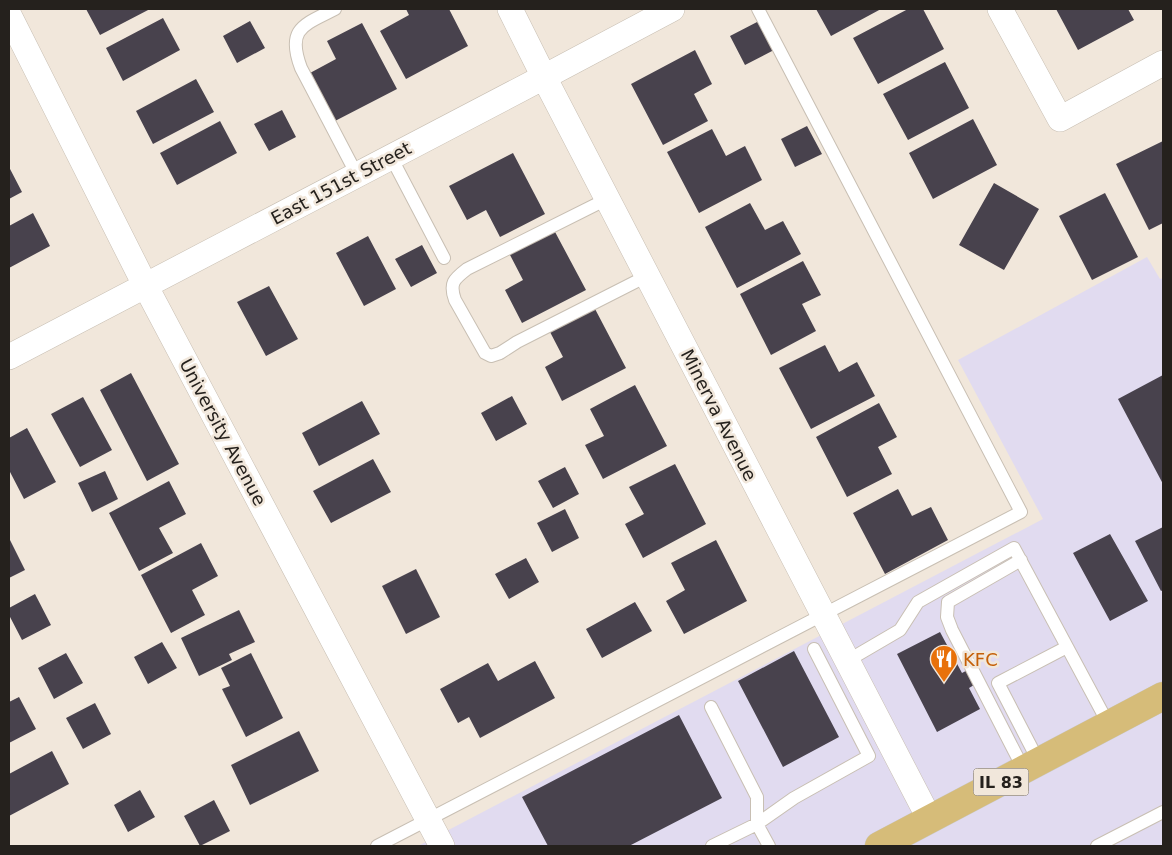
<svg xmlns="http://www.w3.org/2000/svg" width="1172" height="855" font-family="'DejaVu Sans',sans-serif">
	<rect width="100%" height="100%" fill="#f1e7db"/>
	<!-- commercial -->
	<path fill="#e1dbf0" d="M 1147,257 L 1160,279 L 1163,278 L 1163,846 L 418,846 L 1043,519 L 958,360 Z"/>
	<!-- building -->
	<path fill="#48424d" d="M 86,9 L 150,9 L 100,35 Z
		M 406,9 L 449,9 L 468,46 L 406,79 L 380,31 L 409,15 Z
		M 816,9 L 881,9 L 831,36 Z
		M 908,9 L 923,9 L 944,49 L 878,84 L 853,38 Z
		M 1056,9 L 1128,9 L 1134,20 L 1078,50 Z
		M 163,18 L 180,50 L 123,81 L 106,48 Z
		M 250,21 L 265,48 L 237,63 L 223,36 Z
		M 759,21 L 774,50 L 745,65 L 730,36 Z
		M 362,23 L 397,89 L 335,121 L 310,73 L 336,59 L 327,41 Z
		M 695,50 L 712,84 L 694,94 L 708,121 L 663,145 L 631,84 Z
		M 945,62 L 969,108 L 908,140 L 883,94 Z
		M 196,79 L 214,112 L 153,144 L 136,111 Z
		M 282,110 L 296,137 L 269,151 L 254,124 Z
		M 973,119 L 997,165 L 933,199 L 909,153 Z
		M 220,121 L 237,153 L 177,185 L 160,153 Z
		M 807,126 L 822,154 L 795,167 L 781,139 Z
		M 712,129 L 726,156 L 745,146 L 762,180 L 699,213 L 667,152 Z
		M 1163,141 L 1163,223 L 1149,230 L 1116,164 Z
		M 513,153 L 545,214 L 500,237 L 486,210 L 467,220 L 449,186 Z
		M 9,167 L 22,192 L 9,199 Z
		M 994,183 L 1039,209 L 1004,270 L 959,245 Z
		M 1105,193 L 1138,257 L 1092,280 L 1059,216 Z
		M 750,203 L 765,230 L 783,221 L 801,254 L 737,288 L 705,227 Z
		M 33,213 L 50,246 L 9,268 L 9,226 Z
		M 554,230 L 586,290 L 522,323 L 505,290 L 523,280 L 509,253 Z
		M 368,236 L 396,289 L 364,306 L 336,253 Z
		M 422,245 L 437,273 L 411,287 L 395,259 Z
		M 803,261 L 821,295 L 802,304 L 816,331 L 771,355 L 740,294 Z
		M 269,286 L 298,339 L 266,356 L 237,302 Z
		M 594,307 L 626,368 L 562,401 L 545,367 L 563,357 L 549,330 Z
		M 825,345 L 839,372 L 857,362 L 875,396 L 811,429 L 779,368 Z
		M 131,373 L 179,464 L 147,481 L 100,390 Z
		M 1163,375 L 1163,484 L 1118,399 Z
		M 635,385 L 667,446 L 603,479 L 585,445 L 604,436 L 590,409 Z
		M 512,396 L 527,424 L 496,441 L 481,413 Z
		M 83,397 L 112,450 L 80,467 L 51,414 Z
		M 362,401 L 380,434 L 319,466 L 302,433 Z
		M 879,403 L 897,437 L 878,447 L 892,474 L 847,497 L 816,437 Z
		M 27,428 L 56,482 L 24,499 L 9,470 L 9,438 Z
		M 373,459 L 391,492 L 331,523 L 313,491 Z
		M 675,464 L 706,524 L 643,558 L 625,524 L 644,514 L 629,487 Z
		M 565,467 L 579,494 L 553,508 L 538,481 Z
		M 105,471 L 118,499 L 92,512 L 78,483 Z
		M 169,481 L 186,514 L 159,528 L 173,553 L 139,571 L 109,513 Z
		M 898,489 L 912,516 L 931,507 L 948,540 L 885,574 L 853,513 Z
		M 565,509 L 579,538 L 552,552 L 537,523 Z
		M 1163,527 L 1163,590 L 1161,591 L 1135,541 Z
		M 1110,534 L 1148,601 L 1110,621 L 1073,553 Z
		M 9,538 L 25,570 L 9,578 Z
		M 716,540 L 747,601 L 684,634 L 666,601 L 685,590 L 671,563 Z
		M 201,543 L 218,576 L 192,590 L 205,615 L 171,633 L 141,575 Z
		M 526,558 L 539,582 L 509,599 L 495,574 Z
		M 416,569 L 440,617 L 406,634 L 382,586 Z
		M 35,594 L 51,625 L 22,640 L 9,615 L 9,608 Z
		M 635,602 L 652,631 L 602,658 L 586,629 Z
		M 239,610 L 255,642 L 229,654 L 232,660 L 199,676 L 181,638 Z
		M 940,632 L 962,673 L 977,665 L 984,679 L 969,688 L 980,709 L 937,732 L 897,654 Z
		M 162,642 L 177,668 L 148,684 L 134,657 Z
		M 794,651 L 839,737 L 783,767 L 738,681 Z
		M 66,653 L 83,683 L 54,699 L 38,668 Z
		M 251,653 L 283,718 L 246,737 L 222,689 L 230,686 L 221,668 Z
		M 535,661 L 555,698 L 480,738 L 469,717 L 458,723 L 440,689 L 488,663 L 498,681 Z
		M 19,697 L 36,729 L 9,743 L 9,702 Z
		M 95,703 L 111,734 L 83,749 L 66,718 Z
		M 679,715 L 722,798 L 629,846 L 548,846 L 522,797 Z
		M 299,731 L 319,771 L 250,805 L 231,765 Z
		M 52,751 L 69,784 L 9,816 L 9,774 Z
		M 140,790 L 155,817 L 128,832 L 114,805 Z
		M 214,800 L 230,831 L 200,846 L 184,816 Z"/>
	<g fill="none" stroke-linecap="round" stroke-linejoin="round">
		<defs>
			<path id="lane" d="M 335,9 C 304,25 286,28 301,68 L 357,175
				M 391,157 L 444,258
				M 607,199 L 467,269 C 454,279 449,283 455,300 L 485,353 L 491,356 L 500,353 L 517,342 L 647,276
				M 1021,560 L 948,602 L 947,617 L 952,630 L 1024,770
				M 847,661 L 900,630 L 918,602 L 1014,548 L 1109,725
				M 711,707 L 757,797 L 757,824 L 769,846
				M 1039,762 L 998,683 L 1067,647
				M 377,846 L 1021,512 L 758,9
				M 712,846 L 757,824 L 794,798 L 869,756 L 814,649
				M 1097,846 L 1163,812"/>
			<path id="street" d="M 510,9 L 544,77 L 930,820
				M 1000,9 L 1060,119 L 1163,63
				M 9,15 L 145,285 L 442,846
				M 9,357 L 544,77 L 672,9"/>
			<path id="primary" d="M 879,846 L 1163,696"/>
		</defs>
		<!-- lane casing -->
		<use href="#lane" stroke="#c8bfb3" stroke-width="14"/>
		<!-- street casing -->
		<use href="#street" stroke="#c8bfb3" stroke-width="26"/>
		<!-- primary casing -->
		<use href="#primary" stroke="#cbcac9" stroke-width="29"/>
		<!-- lane -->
		<use href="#lane" stroke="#fff" stroke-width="12"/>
		<!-- street -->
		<use href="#street" stroke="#fff" stroke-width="25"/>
		<!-- primary -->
		<use href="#primary" stroke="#d6bc79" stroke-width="28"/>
	</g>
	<!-- icons -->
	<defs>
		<symbol id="restaurant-pin" viewBox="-11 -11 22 30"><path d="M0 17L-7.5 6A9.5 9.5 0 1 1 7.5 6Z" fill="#e8710a" stroke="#f1e7db"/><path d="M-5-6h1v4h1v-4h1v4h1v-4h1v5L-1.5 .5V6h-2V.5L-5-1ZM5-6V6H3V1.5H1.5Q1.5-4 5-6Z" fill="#fff"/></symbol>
	</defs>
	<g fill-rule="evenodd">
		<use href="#restaurant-pin" x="928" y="643" width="32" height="43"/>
	</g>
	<g text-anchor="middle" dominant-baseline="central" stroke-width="5" stroke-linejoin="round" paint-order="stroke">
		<!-- shield labels -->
		<rect fill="#f1e7db" stroke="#625c56" stroke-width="1" x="973.5" y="768.5" width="55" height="27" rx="4"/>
		<g font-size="16" font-weight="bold" fill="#25211d">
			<text x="1001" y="782">IL 83</text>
		</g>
		<!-- street labels -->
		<g font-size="18" fill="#25211d" stroke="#f1e7db">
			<text transform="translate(341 183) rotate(-28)">East 151st Street</text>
			<text transform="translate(719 415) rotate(63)">Minerva Avenue</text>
			<text transform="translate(223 432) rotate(62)">University Avenue</text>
		</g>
		<!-- food labels -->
		<g font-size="18" fill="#c56008" stroke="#f1e7db" text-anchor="start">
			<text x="963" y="659">KFC</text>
		</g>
	</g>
	<!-- border -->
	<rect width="1172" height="855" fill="none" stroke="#25211d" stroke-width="20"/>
</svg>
